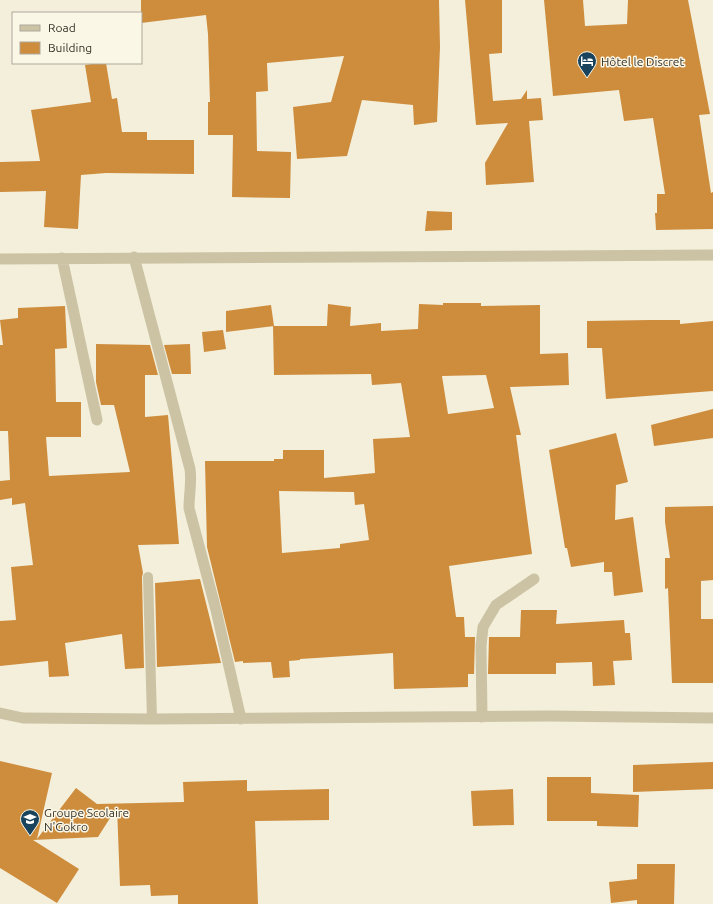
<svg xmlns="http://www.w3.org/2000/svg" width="713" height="904" font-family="Ubuntu,sans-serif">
	<rect width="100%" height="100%" fill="#f3efda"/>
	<!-- building -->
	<path fill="#ce8c3d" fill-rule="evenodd" d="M 141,0 L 439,0 L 440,47 L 437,122 L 414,125 L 413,105 L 362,100 L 347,156 L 297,159 L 293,107 L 331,102 L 344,56 L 267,63 L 268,91 L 256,92 L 257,151 L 291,152 L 290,198 L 232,197 L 233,135 L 208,135 L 208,102 L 210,102 L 208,34 L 206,15 L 141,23 Z
		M 465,0 L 502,0 L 502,53 L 489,54 L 493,101 L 521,99 L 527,90 L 527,99 L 541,98 L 543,120 L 529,121 L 534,182 L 486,185 L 485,163 L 508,123 L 476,125 Z
		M 544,0 L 583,0 L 585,26 L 627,24 L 628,0 L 688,0 L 710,114 L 699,115 L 711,193 L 713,192 L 713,229 L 656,230 L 655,213 L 657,213 L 657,194 L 665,194 L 653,118 L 624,121 L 619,90 L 553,96 Z
		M 99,63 L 106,63 L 112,99 L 117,98 L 122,132 L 147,132 L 147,140 L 194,140 L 194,174 L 106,173 L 81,175 L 78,229 L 44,227 L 46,191 L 0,192 L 0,162 L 40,161 L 31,110 L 91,102 L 85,65 Z
		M 427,211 L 452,212 L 452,230 L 425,231 Z
		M 443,303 L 481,303 L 481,306 L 540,305 L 540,354 L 568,353 L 569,385 L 510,387 L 521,435 L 516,435 L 532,554 L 449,566 L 456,617 L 464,617 L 465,637 L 475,637 L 474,674 L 468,674 L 468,687 L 394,689 L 393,653 L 300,659 L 300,660 L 289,661 L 290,677 L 273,678 L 271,662 L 243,663 L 243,661 L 235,662 L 207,547 L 205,461 L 274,461 L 274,459 L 283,459 L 283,450 L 324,450 L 324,478 L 375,473 L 373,439 L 410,437 L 401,383 L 372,385 L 371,374 L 274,375 L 273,326 L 327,326 L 328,304 L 351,307 L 350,326 L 381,323 L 381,331 L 418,329 L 419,304 L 443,305 ZM 486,375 L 494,408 L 448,414 L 442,376 ZM 279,491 L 354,492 L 355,505 L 364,504 L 369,540 L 340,544 L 340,548 L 282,553 Z
		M 271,305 L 274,326 L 226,332 L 226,311 Z
		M 65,306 L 67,348 L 55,349 L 56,402 L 81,402 L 81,437 L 46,437 L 49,476 L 130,472 L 114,405 L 101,405 L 96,382 L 96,344 L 150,345 L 158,375 L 145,375 L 145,417 L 168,415 L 179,544 L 138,545 L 143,573 L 142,577 L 144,668 L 125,669 L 122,634 L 65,643 L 69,676 L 49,677 L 48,661 L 0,666 L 0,621 L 16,620 L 11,567 L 33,565 L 25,503 L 12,505 L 12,498 L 0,500 L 0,481 L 10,480 L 8,431 L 0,431 L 0,345 L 3,345 L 0,320 L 18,318 L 18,308 Z
		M 650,320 L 680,320 L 680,324 L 713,321 L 713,391 L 606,399 L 602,348 L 587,348 L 587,321 Z
		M 223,330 L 226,349 L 204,352 L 202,332 Z
		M 190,344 L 191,374 L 172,374 L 164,345 Z
		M 713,409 L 713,438 L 654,446 L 651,425 Z
		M 616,433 L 628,482 L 616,485 L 615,520 L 633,517 L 643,592 L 614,596 L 612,572 L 604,572 L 604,562 L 571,567 L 567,548 L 565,548 L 549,450 Z
		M 713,506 L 713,580 L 701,581 L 701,619 L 713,619 L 713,683 L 672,683 L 668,588 L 665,589 L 665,558 L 670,558 L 665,522 L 665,507 Z
		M 200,579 L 221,663 L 157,667 L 155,583 Z
		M 521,610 L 557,610 L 556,624 L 624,620 L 625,633 L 630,633 L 632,660 L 613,661 L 615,685 L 593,686 L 592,662 L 556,663 L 556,674 L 488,674 L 489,637 L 520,637 Z
		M 0,761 L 52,773 L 37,839 L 76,788 L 97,804 L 184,802 L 183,782 L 247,780 L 247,791 L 329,789 L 329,820 L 255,821 L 258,904 L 178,904 L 178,895 L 151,896 L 150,885 L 120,886 L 117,807 L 98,837 L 33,840 L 79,869 L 57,903 L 0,868 Z
		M 713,762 L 713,789 L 633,792 L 633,765 Z
		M 547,777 L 591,777 L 591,793 L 639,795 L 638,827 L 597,826 L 597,821 L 547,821 Z
		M 513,789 L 514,825 L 473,826 L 471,791 Z
		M 637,864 L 675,864 L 674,904 L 637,904 L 637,900 L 611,903 L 609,882 L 637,879 Z"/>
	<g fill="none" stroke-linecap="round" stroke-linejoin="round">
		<!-- service -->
		<path stroke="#ccc3a5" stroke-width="10" d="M 148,577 L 152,719"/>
		<!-- minor -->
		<path stroke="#ccc3a5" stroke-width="11" d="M 134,257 L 190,469 C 192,482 189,494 189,508 L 216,610 L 241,719
			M 62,258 L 97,420
			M 0,259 L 713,255
			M 0,713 L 23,718 L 152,719 L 551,716 L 713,718
			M 482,717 L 481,646 L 483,627 L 496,605 L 534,579"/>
	</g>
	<!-- icons -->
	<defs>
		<symbol id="hotel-pin" viewBox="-11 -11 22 30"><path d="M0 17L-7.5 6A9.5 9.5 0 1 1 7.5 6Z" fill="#19435c" stroke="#fbf7e6"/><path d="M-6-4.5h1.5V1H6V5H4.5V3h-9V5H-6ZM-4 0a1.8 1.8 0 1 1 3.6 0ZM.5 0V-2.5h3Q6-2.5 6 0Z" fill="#fff"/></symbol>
		<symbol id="school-pin" viewBox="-11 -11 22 30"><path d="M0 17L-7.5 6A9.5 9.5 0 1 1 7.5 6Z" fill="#19435c" stroke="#fbf7e6"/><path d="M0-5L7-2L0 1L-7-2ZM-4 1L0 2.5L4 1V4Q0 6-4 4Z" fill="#fff"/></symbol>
	</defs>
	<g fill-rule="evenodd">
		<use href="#hotel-pin" x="576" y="50" width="22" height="30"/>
		<use href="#school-pin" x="19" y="808" width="22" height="30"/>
	</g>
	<g text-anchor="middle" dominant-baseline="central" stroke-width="3" stroke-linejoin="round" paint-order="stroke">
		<!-- poi labels -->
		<g font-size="12" fill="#373127" stroke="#fbf7e6" text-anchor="start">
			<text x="601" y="61">Hôtel le Discret</text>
			<text x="44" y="812">Groupe Scolaire<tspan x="44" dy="14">N'Gokro</tspan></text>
		</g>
	</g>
	<!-- legend -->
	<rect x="12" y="12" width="130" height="52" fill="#fbf7e6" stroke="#ada89a"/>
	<rect x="20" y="25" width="20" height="6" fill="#ccc3a5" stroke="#ada89a"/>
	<text x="48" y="32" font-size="12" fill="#373127">Road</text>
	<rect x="20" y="42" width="20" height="12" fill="#ce8c3d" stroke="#ada89a"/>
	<text x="48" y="52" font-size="12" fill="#373127">Building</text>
</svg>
